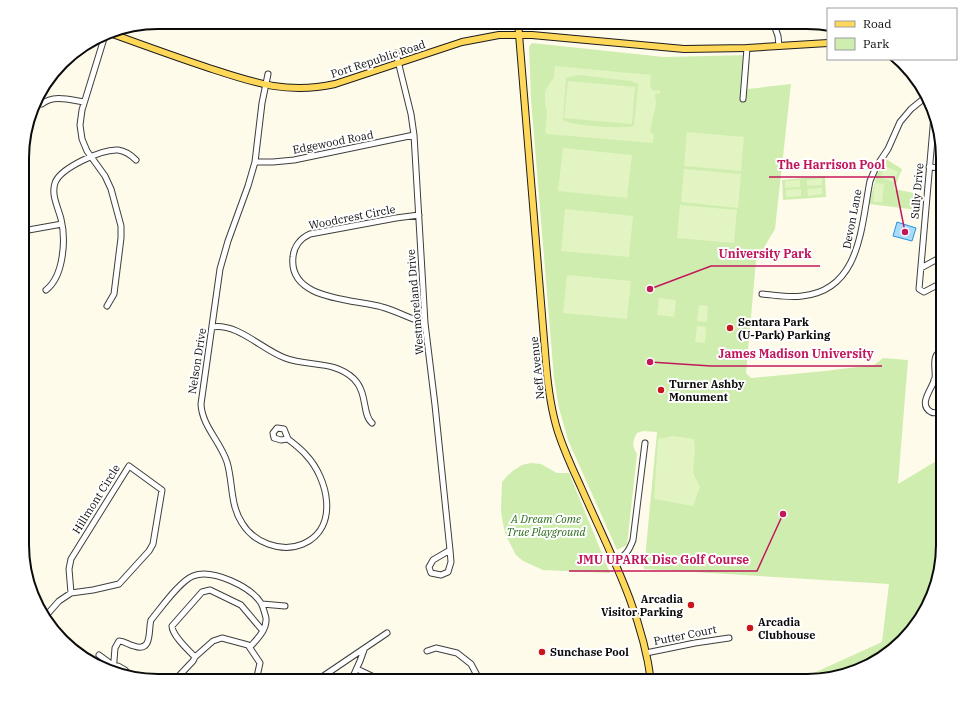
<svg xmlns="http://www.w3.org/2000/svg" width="965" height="703" font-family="'IBM Plex Serif',serif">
	<rect width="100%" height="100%" fill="#fffbea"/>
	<!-- green -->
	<path fill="#cfedaf" d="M 532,43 L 664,57 L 750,55 L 748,89 L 791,84 L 775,229 L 756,261 L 746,373 L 751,378 L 825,371 L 874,365 L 883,358 L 908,360 L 898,484 L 943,457 L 943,554 L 936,589 L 915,628 L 867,667 L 807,681 L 796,681 L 882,642 L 889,584 L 644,569 L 657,432 L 643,431 L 637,433 C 632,442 632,446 637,454 L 627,545 L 617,550 L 568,440 L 559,408 L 554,378 L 531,99 L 529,47 Z
		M 886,159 L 902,169 L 894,189 L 919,194 L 918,210 L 869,204 L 877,174 Z
		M 825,176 L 826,197 L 783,200 L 782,180 Z
		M 531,463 L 541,464 L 557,473 L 569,473 L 610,573 L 543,570 L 523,561 L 516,555 L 506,536 L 503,524 L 501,511 L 502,482 L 507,476 L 514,470 L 522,465 Z"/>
	<!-- pitch -->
	<path fill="#e2f4c2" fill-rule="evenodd" d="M 555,66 L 651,75 L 650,86 L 653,91 L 660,90 L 660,93 L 655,94 L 656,104 L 650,131 L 654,135 L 653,142 L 652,143 L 547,134 L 545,132 L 547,111 L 545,103 L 545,92 L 549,84 L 554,77 ZM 578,75 L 631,81 L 638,84 L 634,126 C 623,129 572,126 563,120 L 566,78 Z
		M 568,81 L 635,87 L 632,124 L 564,118 Z
		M 687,132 L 744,137 L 741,171 L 684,166 Z
		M 563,148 L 632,155 L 627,198 L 558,191 Z
		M 885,166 L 898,172 L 893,182 L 880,177 Z
		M 684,169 L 741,174 L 738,208 L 681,202 Z
		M 822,178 L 822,185 L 807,186 L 807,180 Z
		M 800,180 L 800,187 L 785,188 L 785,181 Z
		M 875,183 L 884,184 L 882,202 L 873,202 Z
		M 822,188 L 823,194 L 808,196 L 807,189 Z
		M 801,189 L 801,196 L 786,197 L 786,190 Z
		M 680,205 L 737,210 L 734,243 L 677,238 Z
		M 565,209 L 633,216 L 629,257 L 561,251 Z
		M 567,275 L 631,281 L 627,319 L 563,313 Z
		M 659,298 L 676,300 L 674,317 L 657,315 Z
		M 699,305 L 708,306 L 707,322 L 697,321 Z
		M 697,326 L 706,327 L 705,343 L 695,342 Z
		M 673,436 L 694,439 L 695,449 L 693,473 L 700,487 L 693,506 L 654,499 L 658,439 Z"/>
	<!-- water -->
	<path fill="#a8dcfd" stroke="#2792db" d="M 897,222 L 916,228 L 912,241 L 893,236 Z"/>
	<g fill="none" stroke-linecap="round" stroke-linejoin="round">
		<defs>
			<path id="minor" d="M 773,22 L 778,36 L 779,46
				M 106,32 L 82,110 L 80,125 L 82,139 L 87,151 L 105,176 L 111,189 L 121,226 L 121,238 L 114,294 L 107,306
				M 396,53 L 411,114 L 414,135 L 425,323 L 435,405 L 450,550
				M 268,74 L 262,103 L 255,162 L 248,186 L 228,241 L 220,269 L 201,404 C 202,426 220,441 227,462 C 233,482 230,505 242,523 C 248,533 257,540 268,544 C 279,548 291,549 303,544 C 340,528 328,478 306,455 C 301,449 294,444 288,439
				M 743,99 L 747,48
				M 42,104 C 53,94 71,100 84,102
				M 934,116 L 919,289 L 924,292 L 943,282
				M 255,162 L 273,162 L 294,160 L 414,135
				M 929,167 L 943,168
				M 419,215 L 396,218 L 310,234 C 301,238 294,246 293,257 C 288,301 355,299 382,307 C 397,311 410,319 425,323
				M 23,231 L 62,224
				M 921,268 L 943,256
				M 46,290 C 64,276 66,239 61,219 C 58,207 51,195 55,183 C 60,168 102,149 118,150 C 126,151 131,155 136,160
				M 762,294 C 775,295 789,298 802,296 C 861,290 861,226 870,181 L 876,167 L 888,149 L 900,122 L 911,109 L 927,96
				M 212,327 C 238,323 261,349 285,358 C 308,367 335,360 354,379 C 368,393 362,415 372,423
				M 943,350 C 940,352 937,353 936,356 C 933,362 936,371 935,378 C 933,388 917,404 931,412 C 935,414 939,412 943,410
				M 934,380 L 943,388
				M 277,428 L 284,429 L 288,439 L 281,440 L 274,438 L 273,433 Z
				M 450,550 L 451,562 L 448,572 L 441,575 L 431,573 L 429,567 L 433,560 Z
				M 614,561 C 625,557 629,551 633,540 L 645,443
				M 262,604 L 285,606
				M 44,618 L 59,601 L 71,593 L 93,590 L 119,584 L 149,551 L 153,544 L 162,490 L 129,466 L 71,559 L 69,569 L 71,593
				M 427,651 L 436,648 L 457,653 L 471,664 L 480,681
				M 646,653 L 695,643 L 729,638
				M 99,655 L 114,666 L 118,666 L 125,670 L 131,677
				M 357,669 L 382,681
				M 113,673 L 115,648 L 119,641 C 125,641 128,645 134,646 C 153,653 148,629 151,620 C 161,608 180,581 193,576 C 212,568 251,587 261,603 C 263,607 265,614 266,618 C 267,630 257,639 250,647
				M 223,677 L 225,681
				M 174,681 L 193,661 L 195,657
				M 256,681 L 260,663 L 248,645 L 222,638 L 213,641 L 195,657 C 188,650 172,635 172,626 L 202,592 L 210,590 L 241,605 L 263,631
				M 316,681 L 387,633
				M 351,681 L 360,661 L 364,650"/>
			<path id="major" d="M 518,22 L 546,364 C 548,387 551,410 558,432 C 564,450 572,468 580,485 C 608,549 642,611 651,681
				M 107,32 C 140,44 173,56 206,67 C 252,82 286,95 335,84 L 462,42 L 499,35 L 532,35 L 684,49 L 747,48 L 828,43"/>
		</defs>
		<!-- minor casing -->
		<use href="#minor" stroke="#3e3e3e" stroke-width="7"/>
		<!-- major casing -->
		<use href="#major" stroke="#1c1c1c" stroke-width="8"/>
		<!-- minor -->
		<use href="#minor" stroke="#fff" stroke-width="5"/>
		<!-- major -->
		<use href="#major" stroke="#ffd85a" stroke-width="6"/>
	</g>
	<!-- markers -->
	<g fill="#c9161d" stroke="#fff" stroke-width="1.5">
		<circle cx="730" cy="328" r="4"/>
		<circle cx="661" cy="390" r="4"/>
		<circle cx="691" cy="605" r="4"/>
		<circle cx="750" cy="628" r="4"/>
		<circle cx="542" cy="652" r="4"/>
	</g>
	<g text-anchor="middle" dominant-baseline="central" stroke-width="4" stroke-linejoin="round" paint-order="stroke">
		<!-- street labels -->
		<g font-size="11" fill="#0b0b0b" stroke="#fff">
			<text transform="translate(378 59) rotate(-18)">Port Republic Road</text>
			<text transform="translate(333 142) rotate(-11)">Edgewood Road</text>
			<text transform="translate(917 191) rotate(-85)">Sully Drive</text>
			<text transform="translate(352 217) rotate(-11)">Woodcrest Circle</text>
			<text transform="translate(852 219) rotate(-79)">Devon Lane</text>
			<text transform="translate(415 302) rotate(-95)">Westmoreland Drive</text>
			<text transform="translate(197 361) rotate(-81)">Nelson Drive</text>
			<text transform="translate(537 368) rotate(-96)">Neff Avenue</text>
			<text transform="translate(96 499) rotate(-58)">Hillmont Circle</text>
			<text transform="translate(685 635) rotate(-11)">Putter Court</text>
		</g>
		<!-- poi labels -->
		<g font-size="11" font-weight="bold" fill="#0b0b0b" stroke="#fff" text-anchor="start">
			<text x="738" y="322">Sentara Park<tspan x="738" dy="13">(U-Park) Parking</tspan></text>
			<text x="669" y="384">Turner Ashby<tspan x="669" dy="13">Monument</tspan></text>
			<text x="683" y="599" text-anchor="end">Arcadia<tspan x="683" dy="13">Visitor Parking</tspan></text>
			<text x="758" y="622">Arcadia<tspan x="758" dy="13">Clubhouse</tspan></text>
			<text x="550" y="652">Sunchase Pool</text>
		</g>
		<!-- park labels -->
		<g font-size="11" font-style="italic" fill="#266916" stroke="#fff">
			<text x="546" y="519">A Dream Come<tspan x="546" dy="13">True Playground</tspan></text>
		</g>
	</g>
	<!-- crop -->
	<path d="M0 0H965V703H0ZM158 29H807A129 129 0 0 1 936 158V545A129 129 0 0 1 807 674H158A129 129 0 0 1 29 545V158A129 129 0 0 1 158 29Z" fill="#fff" fill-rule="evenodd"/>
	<path fill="none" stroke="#0b0b0b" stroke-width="2" d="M158 29H807A129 129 0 0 1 936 158V545A129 129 0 0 1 807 674H158A129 129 0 0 1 29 545V158A129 129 0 0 1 158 29Z"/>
	<!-- callouts -->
	<path fill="none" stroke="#c2185b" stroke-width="1.5" d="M905 232L894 177H769M650 289L711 266H820M650 362L711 366H882M783 514L757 571H569"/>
	<g fill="#c2185b" stroke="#fff" stroke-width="1.5">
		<circle cx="905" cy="232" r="4"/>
		<circle cx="650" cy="289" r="4"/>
		<circle cx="650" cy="362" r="4"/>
		<circle cx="783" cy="514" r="4"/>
	</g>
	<g font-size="12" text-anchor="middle" font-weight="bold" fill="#c2185b" stroke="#fff" stroke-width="4" stroke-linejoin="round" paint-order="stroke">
		<text x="831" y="169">The Harrison Pool</text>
		<text x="765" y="258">University Park</text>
		<text x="796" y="358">James Madison University</text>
		<text x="663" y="564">JMU UPARK Disc Golf Course</text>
	</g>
	<!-- legend -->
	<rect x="827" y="8" width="130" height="52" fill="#ffffff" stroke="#9d9d9d"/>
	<rect x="835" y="21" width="20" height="6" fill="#ffd85a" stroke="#9d9d9d"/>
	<text x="863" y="28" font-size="12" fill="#0b0b0b">Road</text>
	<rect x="835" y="38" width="20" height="12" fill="#cfedaf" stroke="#9d9d9d"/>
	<text x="863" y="48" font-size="12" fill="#0b0b0b">Park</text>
</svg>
